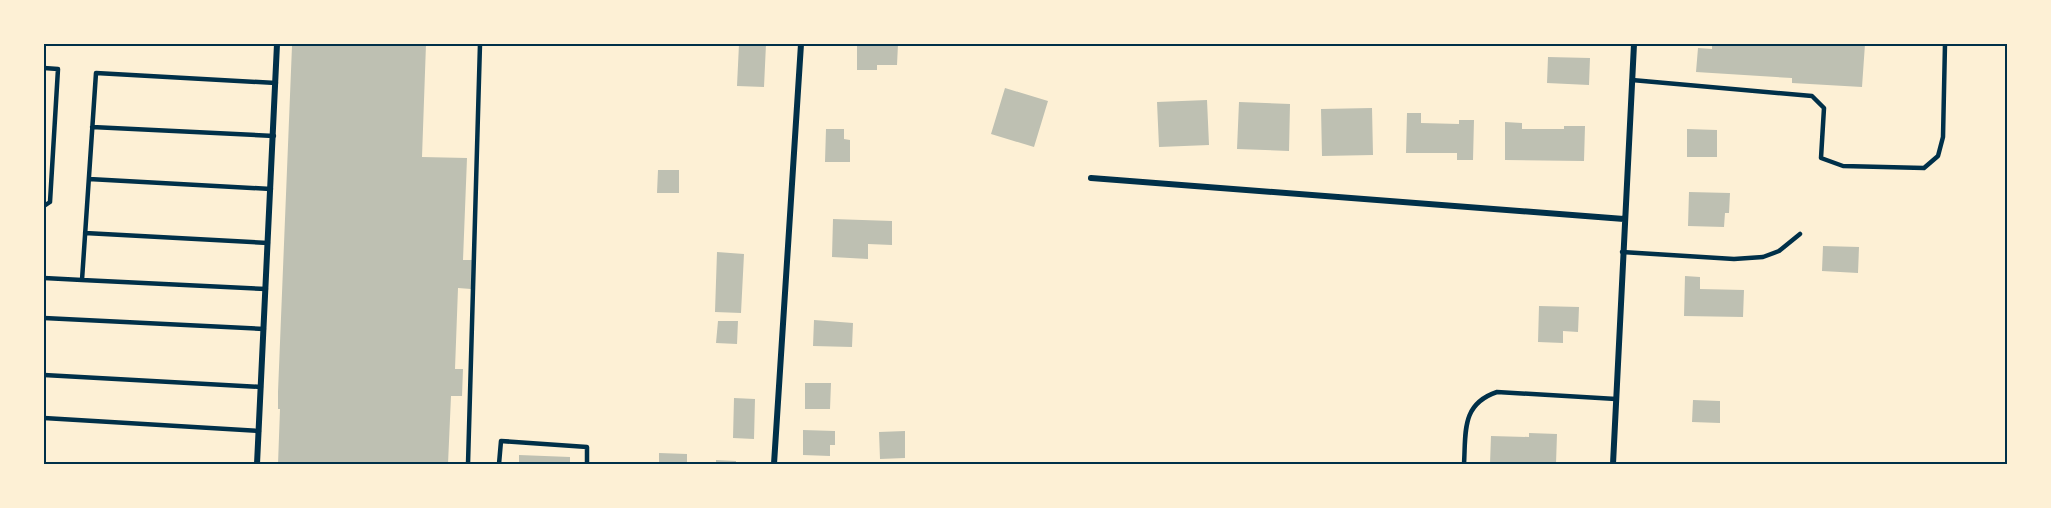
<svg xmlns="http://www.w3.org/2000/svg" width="2051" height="508" font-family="'Noto Sans',sans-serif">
	<rect width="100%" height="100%" fill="#fdf0d5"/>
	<!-- building -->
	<path fill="#bec0b2" d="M 304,44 L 426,44 L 422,157 L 467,158 L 463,260 L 472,260 L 471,289 L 458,288 L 455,369 L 463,369 L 462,396 L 451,396 L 448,464 L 278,464 L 280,409 L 278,409 L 278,392 L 292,46 L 304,46 Z
		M 739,44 L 766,44 L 764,87 L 737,86 Z
		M 857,44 L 898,44 L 897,65 L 877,65 L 877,70 L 857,70 Z
		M 1712,44 L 1865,44 L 1862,87 L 1792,83 L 1792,78 L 1696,72 L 1698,48 L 1712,49 Z
		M 1548,57 L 1590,58 L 1589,85 L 1547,83 Z
		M 1005,88 L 1048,101 L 1034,147 L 991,134 Z
		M 1207,100 L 1209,145 L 1159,147 L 1157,102 Z
		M 1239,102 L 1290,104 L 1289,151 L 1237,149 Z
		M 1372,108 L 1373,155 L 1322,156 L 1321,109 Z
		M 1407,113 L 1421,113 L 1421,123 L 1459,124 L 1459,120 L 1474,120 L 1473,160 L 1457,160 L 1457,153 L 1406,153 Z
		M 1505,122 L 1522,123 L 1522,129 L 1564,129 L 1564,126 L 1585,126 L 1584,161 L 1505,160 Z
		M 826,129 L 844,129 L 844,139 L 850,140 L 850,162 L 825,162 Z
		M 1687,129 L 1717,130 L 1717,157 L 1687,157 Z
		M 658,170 L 679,170 L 679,193 L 657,193 Z
		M 1689,192 L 1730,193 L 1729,213 L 1725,213 L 1724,227 L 1688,226 Z
		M 833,219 L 892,221 L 892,245 L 868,244 L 868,259 L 832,257 Z
		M 1823,246 L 1859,247 L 1858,273 L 1822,271 Z
		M 717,252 L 744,254 L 741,313 L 715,312 Z
		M 1685,276 L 1700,277 L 1700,289 L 1744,290 L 1743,317 L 1684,316 Z
		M 1539,306 L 1579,307 L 1578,332 L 1563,331 L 1563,343 L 1538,342 Z
		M 814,320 L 853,323 L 852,347 L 813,346 Z
		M 718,321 L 738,321 L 737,344 L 716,343 Z
		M 805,383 L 831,383 L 830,409 L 805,409 Z
		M 734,398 L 755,399 L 754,439 L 733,438 Z
		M 1693,400 L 1720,401 L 1720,423 L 1692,422 Z
		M 803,430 L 835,431 L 835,445 L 830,445 L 830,456 L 803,455 Z
		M 905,431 L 905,458 L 880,459 L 879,432 Z
		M 1529,433 L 1557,434 L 1556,464 L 1490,464 L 1491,436 L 1529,437 Z
		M 659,453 L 687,454 L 687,464 L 659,464 Z
		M 519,455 L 570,457 L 570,464 L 519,464 Z
		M 716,460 L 736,461 L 736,464 L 716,464 Z"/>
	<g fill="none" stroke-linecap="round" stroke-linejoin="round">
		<!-- service -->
		<path stroke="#003049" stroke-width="4.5" d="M 44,68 L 58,69 L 50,202 L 44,206
			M 1632,80 L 1812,96 L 1824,108 L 1821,158 L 1843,166 L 1924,168 L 1938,156 L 1943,137 L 1945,44
			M 92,127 L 274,136
			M 89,179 L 271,189
			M 85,233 L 268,243
			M 1622,252 L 1734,259 L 1763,257 L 1779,251 L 1800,234
			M 44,278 L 82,280 L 96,73 L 276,83
			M 82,280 L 266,289
			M 44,318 L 264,329
			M 44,375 L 261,387
			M 44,418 L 259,431
			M 468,464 L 480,44
			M 499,464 L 501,441 L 587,447 L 587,464
			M 1464,464 C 1466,432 1461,404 1497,392 L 1616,399"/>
		<!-- minor -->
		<path stroke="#003049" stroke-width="6" d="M 1091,178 L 1624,219
			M 257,464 L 277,44
			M 774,464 L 801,44
			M 1613,464 L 1634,44"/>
	</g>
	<!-- border -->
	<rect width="2051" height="508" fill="none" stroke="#fdf0d5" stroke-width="90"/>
	<rect x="45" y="45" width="1961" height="418" fill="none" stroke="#003049" stroke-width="2"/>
</svg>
